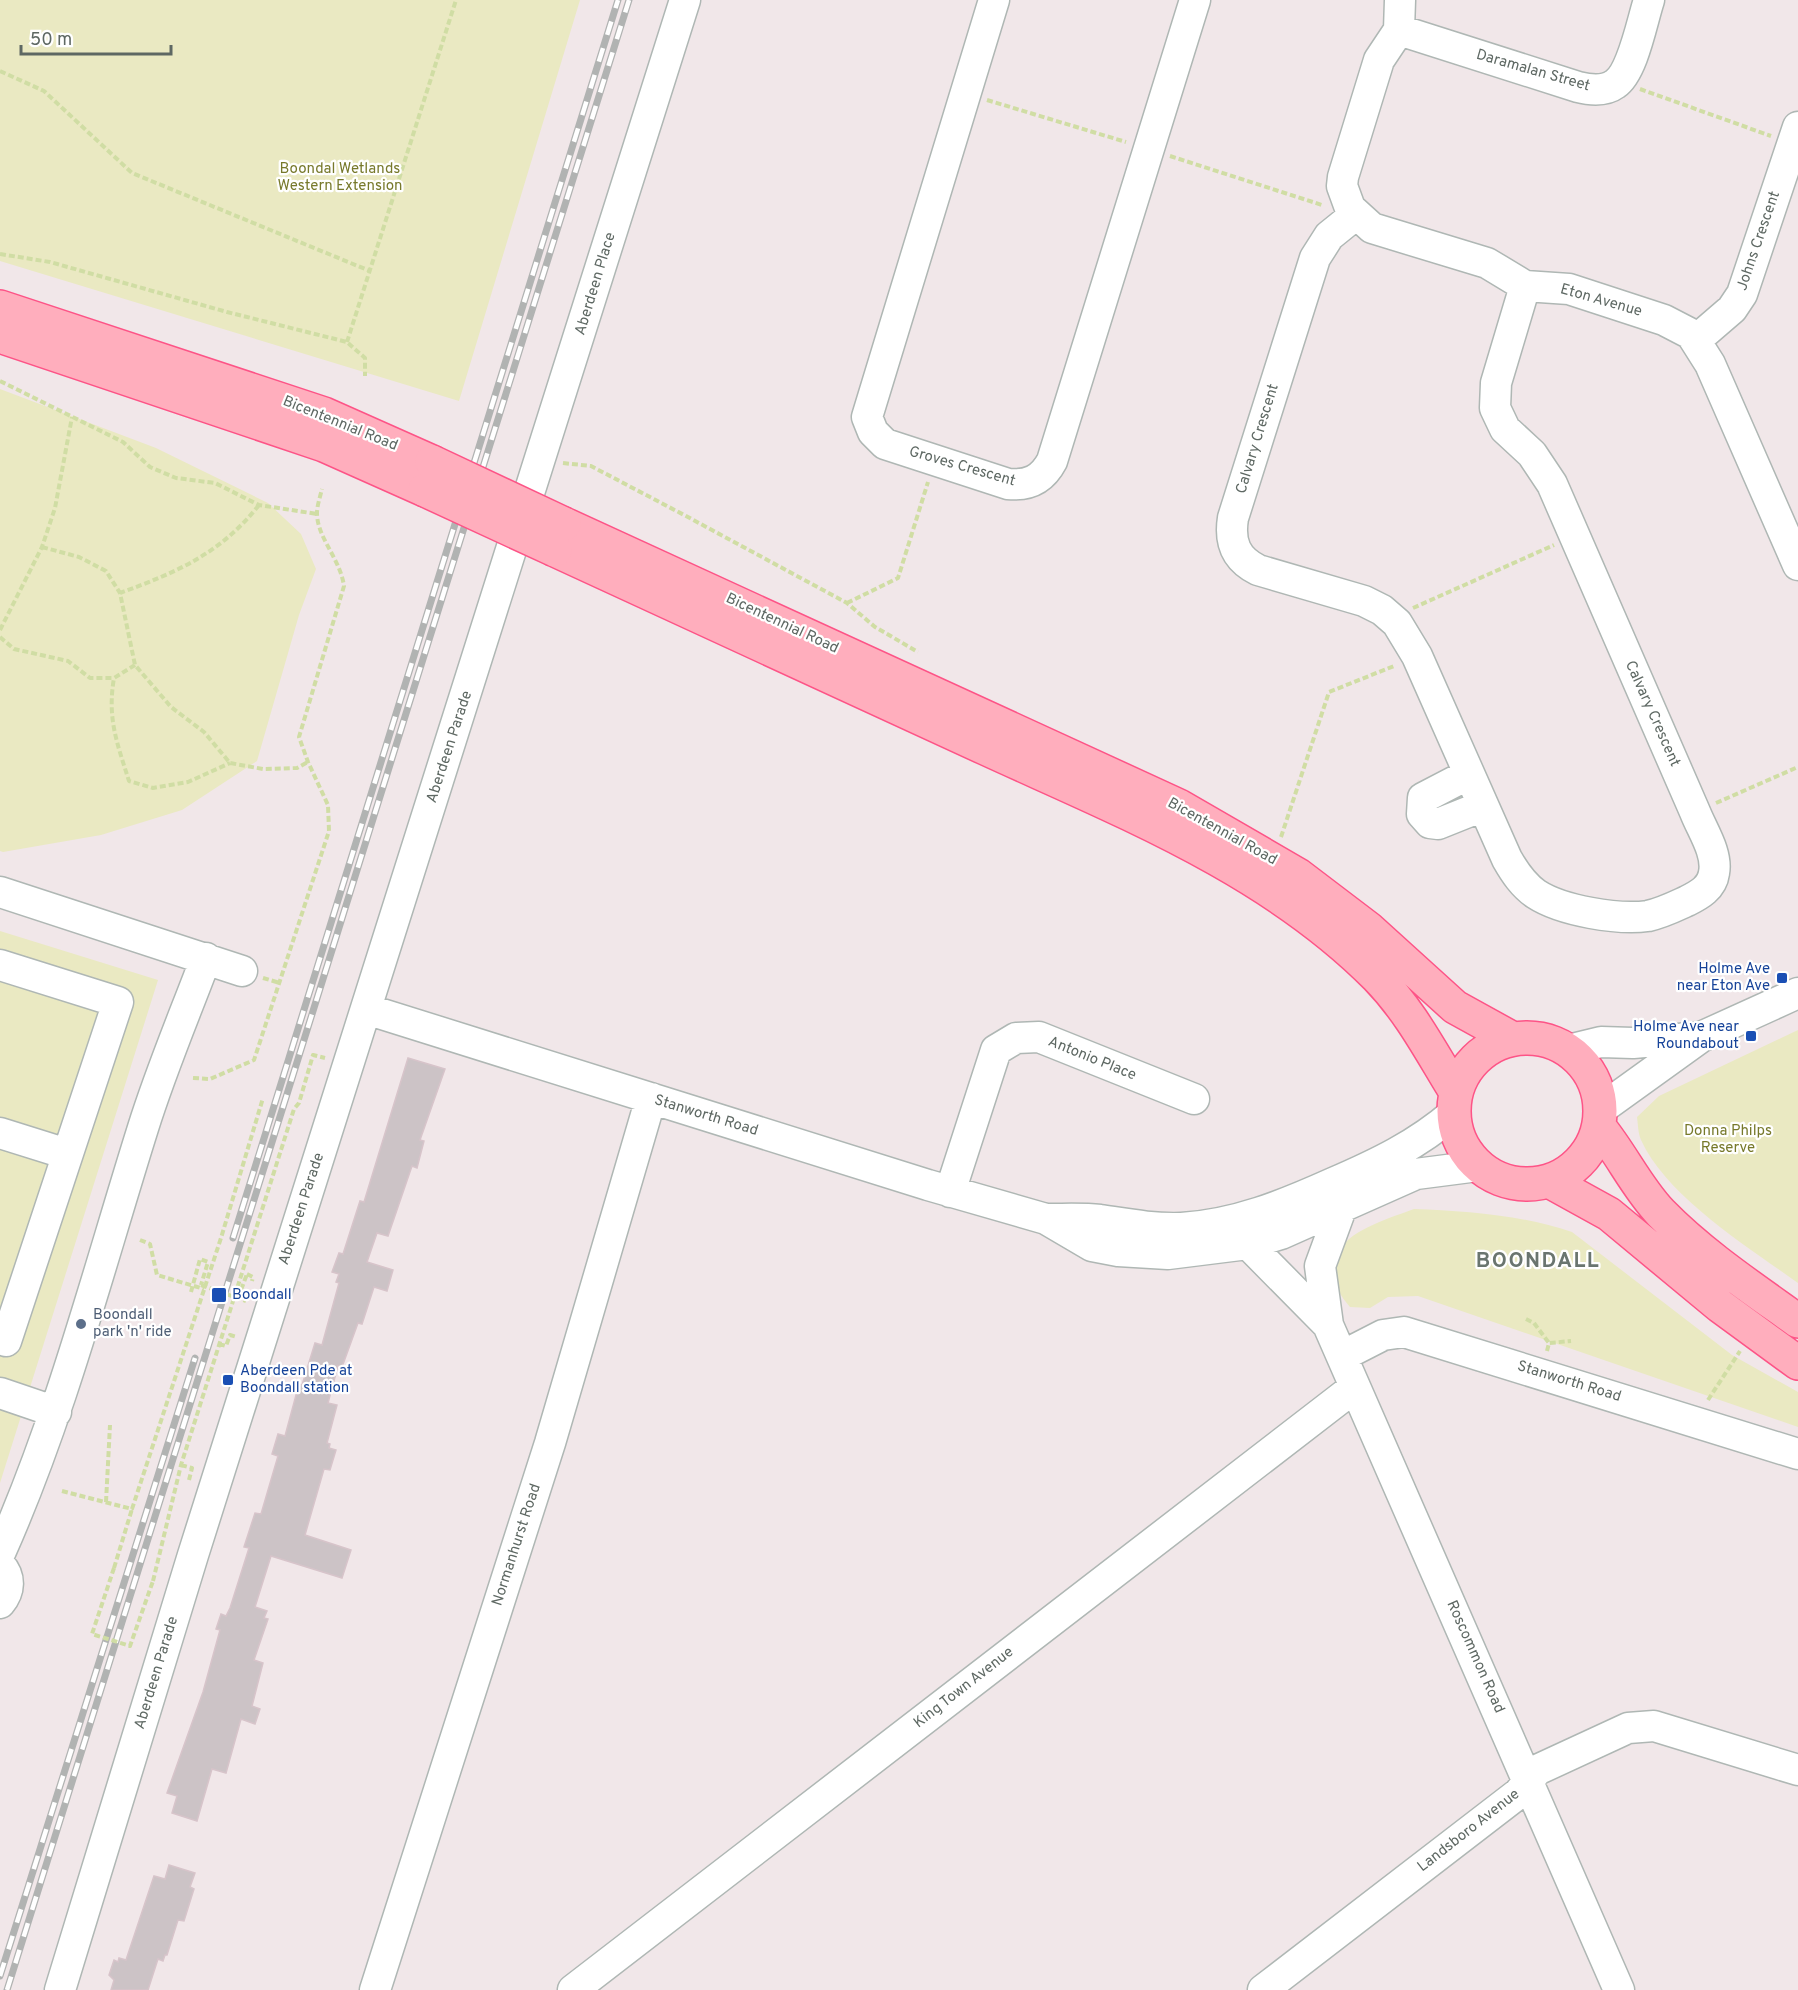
<svg xmlns="http://www.w3.org/2000/svg" width="1798" height="1990" font-family="Overpass,sans-serif">
	<rect width="100%" height="100%" fill="#f1e7e9"/>
	<!-- green -->
	<path fill="#eae9c2" d="M 0,0 L 580,0 L 459,401 L 0,261 Z
		M 0,389 L 156,448 L 268,503 L 301,534 L 316,569 L 299,615 L 257,761 L 182,810 L 101,835 L 3,852 L 0,851 Z
		M 0,931 L 158,980 L 0,1483 Z
		M 1798,1030 L 1798,1283 C 1748,1247 1667,1197 1641,1140 C 1638,1133 1638,1124 1637,1117 L 1659,1096 Z
		M 1414,1209 C 1466,1211 1523,1215 1572,1232 L 1732,1355 L 1798,1392 L 1798,1427 L 1418,1296 L 1388,1297 L 1370,1308 L 1350,1307 C 1339,1294 1335,1287 1336,1269 C 1337,1264 1337,1255 1340,1250 C 1351,1229 1393,1217 1414,1209 Z"/>
	<!-- building -->
	<path fill="#ccc3c6" stroke="#d7c4ca" stroke-width="1.5" d="M 408,1058 L 445,1069 L 420,1140 L 424,1141 L 417,1168 L 412,1166 L 388,1236 L 377,1233 L 367,1262 L 393,1270 L 387,1291 L 374,1287 L 362,1324 L 358,1323 L 342,1367 L 338,1366 L 328,1403 L 337,1405 L 327,1443 L 330,1444 L 329,1448 L 336,1450 L 330,1470 L 324,1469 L 305,1535 L 351,1550 L 342,1578 L 271,1556 L 255,1607 L 267,1611 L 264,1618 L 268,1619 L 254,1660 L 263,1663 L 252,1706 L 260,1709 L 255,1724 L 241,1719 L 226,1773 L 212,1769 L 197,1821 L 172,1813 L 177,1796 L 167,1793 L 203,1692 L 220,1630 L 216,1629 L 221,1614 L 226,1616 L 230,1608 L 249,1548 L 244,1547 L 255,1513 L 261,1514 L 278,1456 L 272,1454 L 278,1434 L 285,1436 L 299,1384 L 302,1385 L 315,1343 L 322,1345 L 339,1283 L 336,1282 L 339,1274 L 332,1272 L 339,1253 L 343,1254 L 360,1201 L 364,1202 Z
		M 169,1865 L 195,1873 L 190,1887 L 194,1889 L 184,1921 L 178,1920 L 167,1955 L 165,1955 L 163,1961 L 158,1959 L 148,1990 L 111,1990 L 114,1980 L 109,1975 L 114,1960 L 118,1962 L 119,1958 L 126,1960 L 154,1876 L 165,1879 Z"/>
	<g fill="none" stroke-linecap="round" stroke-linejoin="round">
		<defs>
			<path id="minor" d="M 994,0 L 867,417 L 873,432 L 885,444 L 1008,484 C 1028,486 1042,480 1052,461 L 1195,0
				M 1400,0 L 1399,30 L 1379,60 L 1343,177 L 1342,186 L 1350,208 L 1372,228 L 1487,263 L 1525,286 L 1569,289 L 1664,320 L 1691,334 L 1710,364 L 1798,565
				M 1399,30 L 1578,87 C 1590,90 1604,92 1615,84 C 1633,72 1642,21 1649,0
				M 1355,215 L 1329,236 L 1315,258 L 1233,518 C 1229,543 1236,559 1258,570 L 1364,601 L 1382,610 L 1397,623 L 1417,656 L 1507,859 C 1515,873 1523,885 1536,894 C 1562,911 1618,920 1648,916 C 1662,913 1674,907 1687,901 C 1699,895 1712,888 1714,873 C 1718,853 1702,830 1695,812 L 1552,484 L 1532,454 L 1505,429 L 1495,408 L 1496,383 L 1525,286
				M 1696,340 L 1732,309 L 1742,294 L 1798,127
				M 1469,774 L 1423,798 L 1422,814 L 1430,823 L 1438,824 L 1483,806
				M 0,892 L 242,971
				M 0,965 L 118,1002 L 6,1341 L 0,1339
				M 366,1009 L 928,1185 L 1046,1219 L 1092,1246 L 1118,1251 L 1168,1254 L 1248,1244 L 1281,1234 L 1416,1174 L 1478,1166
				M 1568,1050 L 1601,1042 L 1633,1043 L 1701,1037
				M 1601,1109 L 1701,1037 L 1798,993
				M 0,1133 L 67,1154
				M 950,1192 L 996,1050 L 1016,1038 L 1039,1037 L 1194,1099
				M 1342,1206 L 1320,1266 L 1328,1325 L 1619,1990
				M 1049,1219 C 1066,1219 1083,1218 1100,1220 C 1127,1224 1153,1229 1181,1228 C 1235,1225 1284,1205 1333,1183 C 1377,1164 1417,1145 1454,1113
				M 1248,1244 L 1328,1325
				M 1342,1356 L 1383,1335 L 1404,1332 L 1798,1454
				M 0,1393 L 56,1412
				M 0,1553 C 61,1416 98,1271 143,1128 C 161,1070 185,1014 206,958
				M 0,1565 C 11,1577 10,1591 0,1603
				M 60,1990 L 193,1555 L 685,0
				M 375,1990 L 550,1443 L 651,1098
				M 573,1990 L 1355,1387
				M 1263,1990 L 1519,1793 L 1537,1770 L 1628,1728 L 1654,1726 L 1798,1770"/>
			<path id="major" d="M 0,307 L 324,414 L 432,462
				M 0,336 L 324,445 L 425,490
				M 564,524 L 1179,806 L 1298,875 L 1369,929 L 1455,1007 L 1513,1039
				M 555,550 C 698,616 841,682 985,748 C 1122,811 1269,868 1377,977 C 1411,1012 1431,1052 1456,1092
				M1454 1111a73 73 0 1 1 146 0a73 73 0 1 1-146 0Z
				M 1600,1128 C 1622,1155 1637,1188 1661,1213 C 1701,1254 1752,1288 1798,1321
				M 1551,1182 L 1609,1214 L 1720,1306 L 1798,1363"/>
		</defs>
		<!-- minor casing -->
		<use href="#minor" stroke="#afb7b4" stroke-width="33"/>
		<!-- major casing -->
		<use href="#major" stroke="#fd5487" stroke-width="36"/>
		<!-- path -->
		<path stroke="#d0dda4" stroke-width="4" stroke-dasharray="6 3" stroke-linecap="butt" d="M 0,71 L 44,91 L 132,173 L 370,271
			M 1640,89 L 1771,136
			M 987,100 L 1126,142
			M 1170,156 L 1322,205
			M 0,254 L 50,262 L 227,312 L 347,342 L 365,358 L 365,376
			M 347,342 L 456,0
			M 0,381 L 123,442 L 150,467 L 176,478 L 215,483 L 259,505 L 317,514
			M 563,463 L 591,466 L 686,516 L 847,603 L 875,627 L 918,652
			M 259,505 C 220,554 177,572 120,593 L 135,665 L 171,707 L 204,732 L 230,763 L 263,769 L 297,768 L 308,762
			M 42,547 L 79,557 L 106,571 L 120,593
			M 847,603 L 898,578 L 928,482
			M 1413,608 L 1554,545
			M 0,630 L 42,547 L 55,508 L 72,417
			M 0,637 L 14,649 L 68,661 L 90,678 L 114,678
			M 135,665 L 114,678 C 107,718 117,743 129,781 L 153,788 L 188,782 L 230,763
			M 1716,803 L 1798,767
			M 1281,837 L 1329,692 L 1394,666
			M 263,978 L 280,983
			M 193,1078 L 210,1079 L 254,1060 L 329,831 L 328,805 L 308,762 L 299,737 L 344,586 C 340,558 317,538 317,513 C 317,506 320,497 322,489
			M 140,1240 L 150,1244 L 157,1275 L 204,1289
			M 247,1274 L 253,1277 L 252,1281
			M 191,1292 L 200,1259 L 208,1262 L 201,1285
			M 235,1294 L 246,1298 L 248,1294
			M 1526,1319 L 1534,1323 L 1549,1343
			M 219,1344 L 226,1346 L 230,1335 L 237,1337
			M 1547,1351 L 1549,1343 L 1571,1341
			M 1708,1400 L 1740,1351
			M 181,1465 L 192,1468 L 189,1480
			M 62,1491 L 132,1509 L 221,1238 L 263,1098
			M 106,1502 L 110,1425
			M 114,1568 L 132,1509
			M 153,1581 L 181,1465 L 294,1109 L 299,1103 L 313,1055 L 325,1058"/>
		<!-- minor -->
		<use href="#minor" stroke="#fff" stroke-width="30"/>
		<!-- major -->
		<use href="#major" stroke="#ffaebd" stroke-width="33"/>
		<defs>
			<path id="rail" d="M 233,1238 L 618,0
				M 0,1976 L 195,1358
				M 7,1990 L 629,0"/>
		</defs>
		<!-- rail casing -->
		<use href="#rail" stroke="#b1b3b2" stroke-width="7"/>
		<!-- rail -->
		<use href="#rail" stroke="#fff" stroke-width="4.5" stroke-dasharray="14" stroke-linecap="butt"/>
		<defs>
			<path id="major-bridge" d="M 432,462 L 564,524
				M 425,490 L 555,550"/>
		</defs>
		<!-- major-bridge casing -->
		<use href="#major-bridge" stroke="#fd5487" stroke-width="36" stroke-linecap="butt"/>
		<!-- path-bridge -->
		<path stroke="#d0dda4" stroke-width="4" stroke-dasharray="6 3" stroke-linecap="butt" d="M 201,1285 L 246,1301
			M 238,1298 L 247,1274
			M 114,1568 L 92,1634 L 130,1646 L 153,1581"/>
		<!-- major-bridge -->
		<use href="#major-bridge" stroke="#ffaebd" stroke-width="33"/>
	</g>
	<!-- markers -->
	<g fill="#1a4fb4" stroke="#fff" stroke-width="2">
		<rect x="1776" y="972" width="12" height="12" rx="3"/>
		<rect x="1745" y="1030" width="12" height="12" rx="3"/>
		<rect x="211" y="1287" width="16" height="16" rx="3"/>
		<rect x="222" y="1374" width="12" height="12" rx="3"/>
	</g>
	<circle fill="#5c6f8a" stroke="#fff" stroke-width="2" cx="81" cy="1324" r="6"/>
	<g text-anchor="middle" dominant-baseline="central" stroke-width="4.5" stroke-linejoin="round" paint-order="stroke">
		<!-- street labels -->
		<g font-size="15" fill="#5e6863" stroke="#fff">
			<text transform="translate(1533 71) rotate(16)">Daramalan Street</text>
			<text transform="translate(1759 241) rotate(-71)">Johns Crescent</text>
			<text transform="translate(596 284) rotate(-73)">Aberdeen Place</text>
			<text transform="translate(1601 301) rotate(16)">Eton Avenue</text>
			<text transform="translate(340 424) rotate(22)">Bicentennial Road</text>
			<text transform="translate(1258 439) rotate(-73)">Calvary Crescent</text>
			<text transform="translate(962 467) rotate(16)">Groves Crescent</text>
			<text transform="translate(782 624) rotate(25)">Bicentennial Road</text>
			<text transform="translate(1652 714) rotate(66)">Calvary Crescent</text>
			<text transform="translate(450 747) rotate(-72)">Aberdeen Parade</text>
			<text transform="translate(1222 832) rotate(29)">Bicentennial Road</text>
			<text transform="translate(1092 1059) rotate(22)">Antonio Place</text>
			<text transform="translate(706 1116) rotate(17)">Stanworth Road</text>
			<text transform="translate(302 1209) rotate(-72)">Aberdeen Parade</text>
			<text transform="translate(1569 1382) rotate(17)">Stanworth Road</text>
			<text transform="translate(517 1545) rotate(-72)">Normanhurst Road</text>
			<text transform="translate(1475 1657) rotate(66)">Roscommon Road</text>
			<text transform="translate(157 1673) rotate(-73)">Aberdeen Parade</text>
			<text transform="translate(964 1688) rotate(-38)">King Town Avenue</text>
			<text transform="translate(1469 1831) rotate(-38)">Landsboro Avenue</text>
		</g>
		<!-- park labels -->
		<g font-size="15" fill="#77792b" stroke="#fff">
			<text x="340" y="169">Boondal Wetlands<tspan x="340" dy="17">Western Extension</tspan></text>
			<text x="1728" y="1131">Donna Philps<tspan x="1728" dy="17">Reserve</tspan></text>
		</g>
		<!-- transit labels -->
		<g font-size="15" fill="#164399" stroke="#fff" text-anchor="end">
			<text x="1770" y="969">Holme Ave<tspan x="1770" dy="17">near Eton Ave</tspan></text>
			<text x="1739" y="1027">Holme Ave near<tspan x="1739" dy="17">Roundabout</tspan></text>
			<text x="232" y="1295" text-anchor="start">Boondall</text>
			<text x="240" y="1371" text-anchor="start">Aberdeen Pde at<tspan x="240" dy="17">Boondall station</tspan></text>
		</g>
		<!-- service labels -->
		<g font-size="15" fill="#4e5e75" stroke="#fff" text-anchor="start">
			<text x="93" y="1315">Boondall<tspan x="93" dy="17">park 'n' ride</tspan></text>
		</g>
		<!-- district labels -->
		<g font-size="21" font-weight="bold" letter-spacing="1.5" fill="#6a756f" stroke="#fff">
			<text x="1538" y="1261">BOONDALL</text>
		</g>
	</g>
	<!-- scale -->
	<path d="M21 45v9h150v-9" fill="none" stroke="#5e6863" stroke-width="3"/>
	<text x="30" y="45" font-size="18" fill="#5e6863" stroke="#ffffff" stroke-width="4.5" paint-order="stroke">50 m</text>
</svg>
